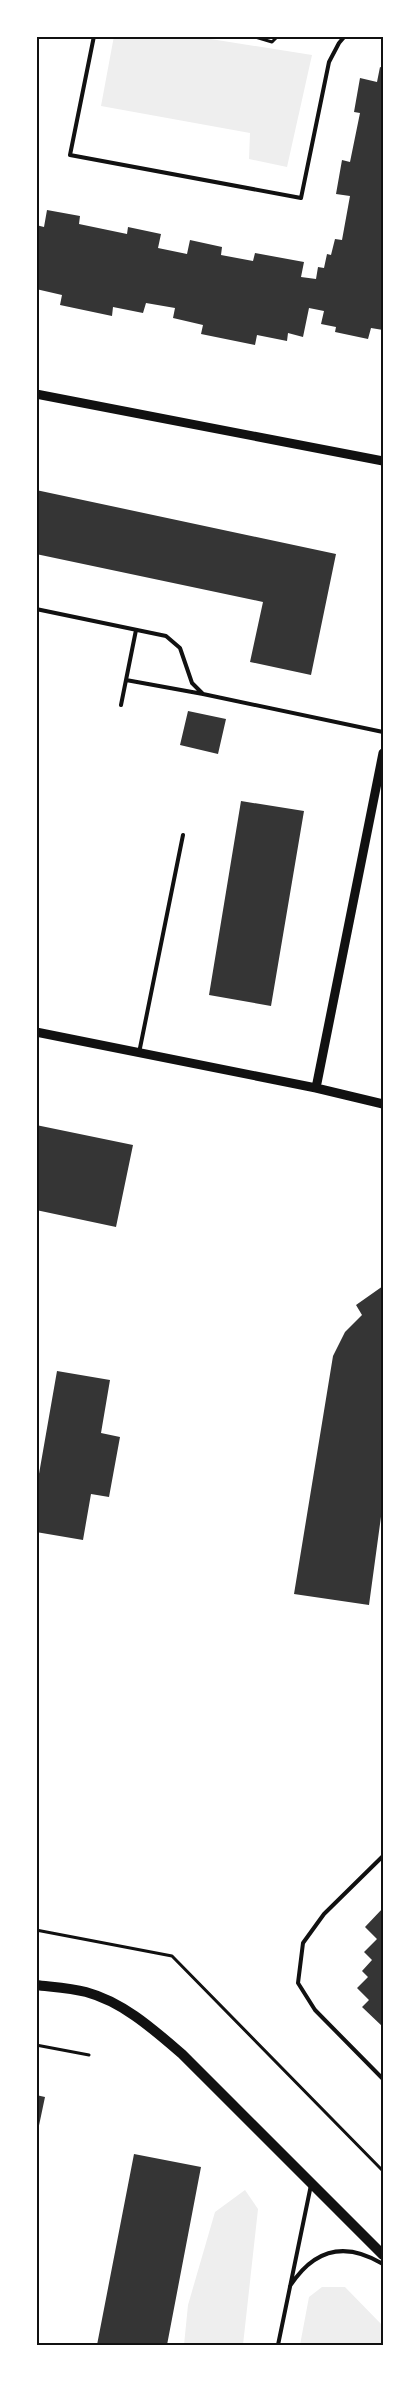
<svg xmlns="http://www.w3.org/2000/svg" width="419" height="2381" font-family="Helvetica,sans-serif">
	<rect width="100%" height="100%" fill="#fff"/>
	<!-- green -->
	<path fill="#eee" d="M 114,36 L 192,36 L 312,55 L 287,167 L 249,159 L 250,133 L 101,106 Z
		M 245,2190 L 258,2209 L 243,2345 L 184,2345 L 188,2305 L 215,2212 Z
		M 322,2287 L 345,2287 L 383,2326 L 383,2345 L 300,2345 L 309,2297 Z"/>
	<!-- building -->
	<path fill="#353535" d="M 380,67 L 383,68 L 383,330 L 371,328 L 368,339 L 335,332 L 336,327 L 321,324 L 324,311 L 309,308 L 303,337 L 288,333 L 287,341 L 257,335 L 255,345 L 201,334 L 203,325 L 173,318 L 175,308 L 146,303 L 143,313 L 113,307 L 112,316 L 60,305 L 62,295 L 36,289 L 36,225 L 44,227 L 47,210 L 80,216 L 79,224 L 127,234 L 128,227 L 161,234 L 158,248 L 187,254 L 190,240 L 222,247 L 221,255 L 253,261 L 255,253 L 304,262 L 301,277 L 316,279 L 318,267 L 324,268 L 327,254 L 331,255 L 335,239 L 342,240 L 350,196 L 336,194 L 342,160 L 350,162 L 360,113 L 354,112 L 360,78 L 377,82 Z
		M 36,490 L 336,554 L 311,675 L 250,662 L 263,602 L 36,554 Z
		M 188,711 L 226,719 L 218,754 L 180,745 Z
		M 241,801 L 304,811 L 271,1006 L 209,995 Z
		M 36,1125 L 133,1145 L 116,1227 L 36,1210 Z
		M 383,1286 L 383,1502 L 369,1605 L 294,1594 L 333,1356 L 345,1332 L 362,1315 L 356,1305 Z
		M 57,1371 L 110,1380 L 101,1433 L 120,1437 L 109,1497 L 91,1494 L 83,1540 L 36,1532 L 36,1491 Z
		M 383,1908 L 383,2027 L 362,2007 L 369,2000 L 357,1988 L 368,1977 L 362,1971 L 372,1960 L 364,1952 L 377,1939 L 365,1927 Z
		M 36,2095 L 45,2097 L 37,2135 L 36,2135 Z
		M 134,2154 L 201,2167 L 167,2345 L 97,2345 Z"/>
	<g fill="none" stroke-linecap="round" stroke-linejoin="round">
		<!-- path -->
		<path stroke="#111" stroke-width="3" d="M 252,36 L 272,42 L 278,36
			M 36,1930 L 172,1956 L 383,2171
			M 36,2045 L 89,2055"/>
		<!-- service -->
		<path stroke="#111" stroke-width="4" d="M 94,36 L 70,155 L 301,198 L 329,62 L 339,43 L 345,36
			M 36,609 L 166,636 L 180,648 L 192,683 L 203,694 L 383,732
			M 126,680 L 203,694
			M 121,705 L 136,630
			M 139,1053 L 183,835
			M 383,1856 L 324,1914 L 303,1943 L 298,1983 L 315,2010 L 383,2079
			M 290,2286 C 314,2249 345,2241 383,2264
			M 278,2345 L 311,2185"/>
		<!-- tertiary -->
		<path stroke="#111" stroke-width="9" d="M 36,394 L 383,461
			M 36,1032 L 316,1088 L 383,753
			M 316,1088 L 383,1104"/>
		<!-- secondary -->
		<path stroke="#111" stroke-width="10" d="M 36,1985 C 52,1987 70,1988 86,1992 C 123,2002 153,2029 182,2054 L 383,2255"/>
	</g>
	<!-- border -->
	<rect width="419" height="2381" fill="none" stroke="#ffffff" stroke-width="75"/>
	<rect x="38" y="38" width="344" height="2306" fill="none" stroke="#111" stroke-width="2"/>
</svg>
